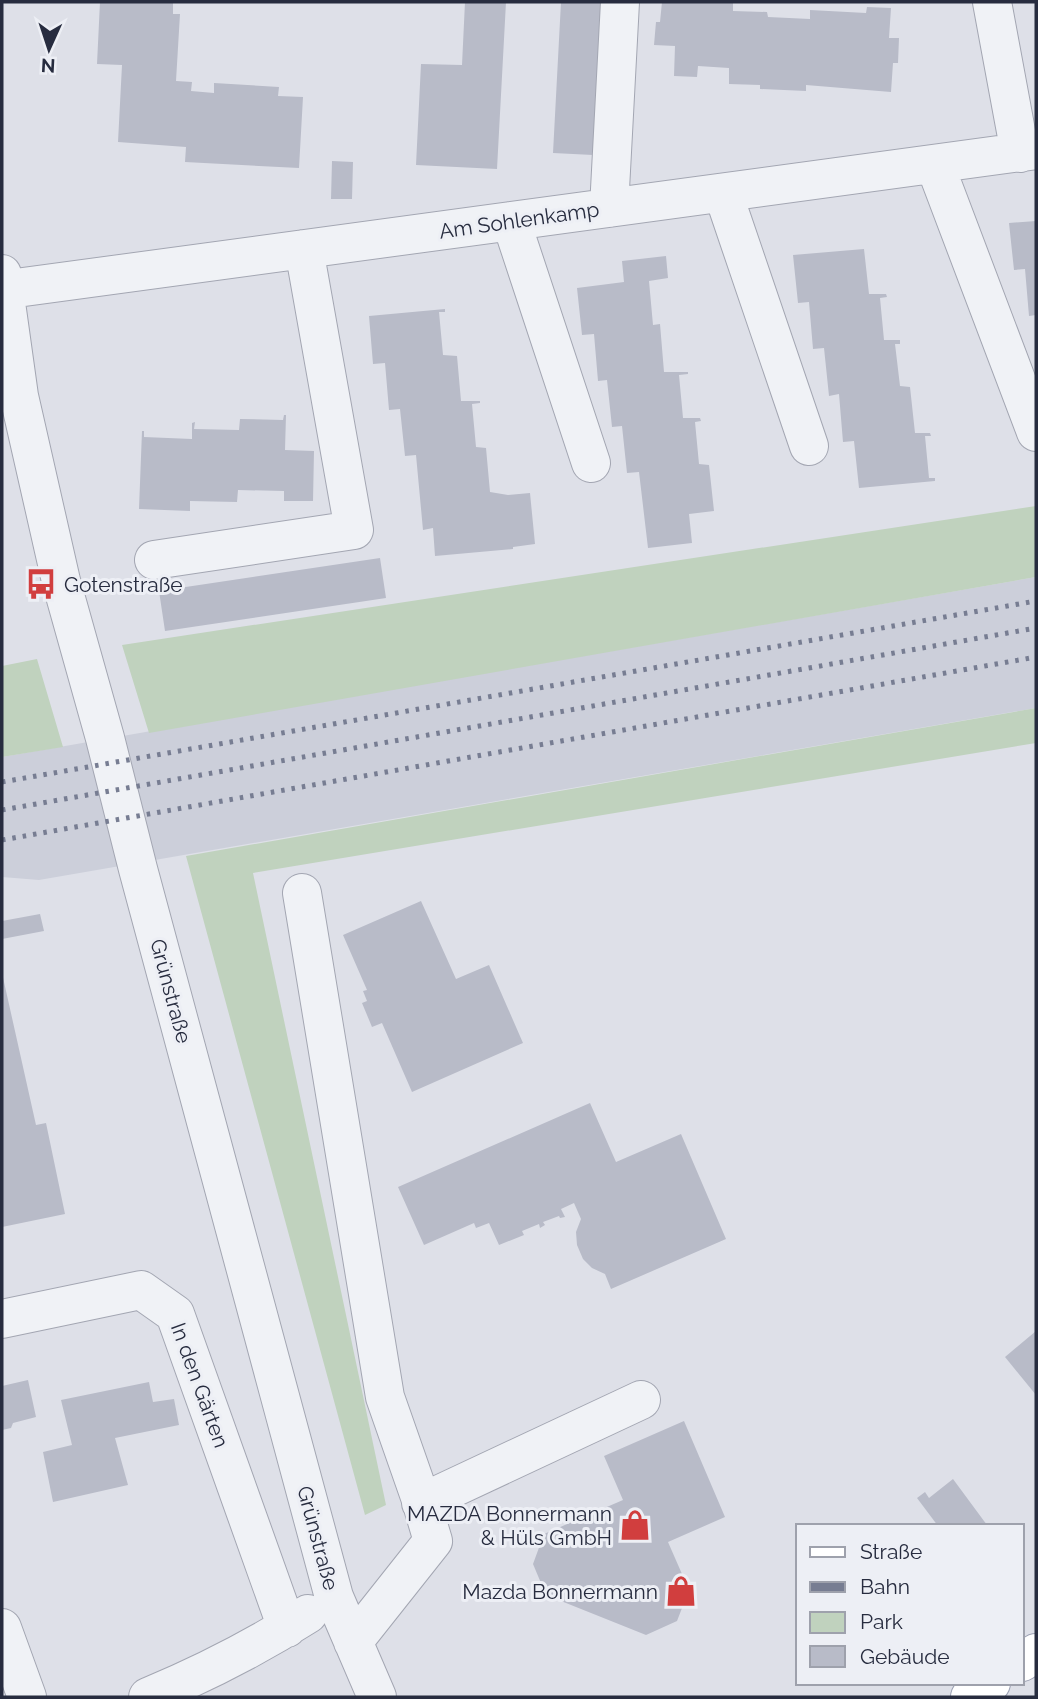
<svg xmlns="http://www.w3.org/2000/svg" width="1038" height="1699" font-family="Raleway,sans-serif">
	<rect width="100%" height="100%" fill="#dee0e8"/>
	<!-- built -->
	<path fill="#cccfda" d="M 1036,577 L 1036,708 L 39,880 L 2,877 L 2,757 Z"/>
	<!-- green -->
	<path fill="#c0d2be" d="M 1036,506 L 1036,577 L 149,733 L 122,645 Z
		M 37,659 L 63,747 L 2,757 L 2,666 Z
		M 1036,708 L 1036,743 L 253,873 L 386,1505 L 365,1515 L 186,856 Z"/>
	<!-- building -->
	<path fill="#b8bbc8" d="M 100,2 L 173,2 L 173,14 L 180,14 L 176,81 L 192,82 L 191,91 L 214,93 L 214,83 L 279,87 L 278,96 L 303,97 L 299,168 L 185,162 L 186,147 L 118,142 L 122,65 L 97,64 Z
		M 465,2 L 506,2 L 497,169 L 416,165 L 421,64 L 462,65 Z
		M 561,2 L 602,2 L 593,155 L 553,153 Z
		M 662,2 L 733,2 L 733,11 L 767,12 L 768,17 L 810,19 L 810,10 L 866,13 L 867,7 L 891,8 L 889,38 L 899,38 L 898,63 L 893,63 L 891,92 L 806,85 L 806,91 L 760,89 L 760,85 L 729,84 L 729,68 L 698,66 L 697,77 L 674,76 L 675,46 L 654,45 L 656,22 L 660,22 Z
		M 332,161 L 353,162 L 352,199 L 331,199 Z
		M 1036,221 L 1036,315 L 1029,316 L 1025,269 L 1014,270 L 1009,223 Z
		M 864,249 L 869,294 L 886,294 L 887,297 L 880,298 L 884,340 L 900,340 L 900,344 L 895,344 L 900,386 L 910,387 L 915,433 L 930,433 L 931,436 L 925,436 L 929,478 L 935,478 L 935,481 L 859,488 L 854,441 L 843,442 L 839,394 L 829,396 L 824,348 L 813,349 L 809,302 L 798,303 L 793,255 Z
		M 666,256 L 668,278 L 649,281 L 653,325 L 660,324 L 664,372 L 688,372 L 688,374 L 679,375 L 683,418 L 700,418 L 701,421 L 695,422 L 699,464 L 709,465 L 714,511 L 689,514 L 692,543 L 648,548 L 639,472 L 627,473 L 622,426 L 612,427 L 607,380 L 598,381 L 594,334 L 582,335 L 577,288 L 624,282 L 622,261 Z
		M 445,309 L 445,312 L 439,312 L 443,355 L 457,356 L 461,401 L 480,401 L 480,403 L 472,404 L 476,447 L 486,448 L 490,492 L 508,495 L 530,493 L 535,544 L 513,547 L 513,549 L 435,556 L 433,528 L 423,530 L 416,455 L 405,456 L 400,409 L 389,410 L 385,363 L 373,364 L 369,316 Z
		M 284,415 L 286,415 L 285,450 L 314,451 L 313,501 L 284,501 L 284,491 L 238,490 L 237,502 L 190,501 L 190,511 L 139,509 L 142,431 L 144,431 L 144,437 L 192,439 L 192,423 L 195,422 L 194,429 L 239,430 L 240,419 L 283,420 Z
		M 380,558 L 386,598 L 165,631 L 159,591 Z
		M 421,901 L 456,979 L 489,965 L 523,1043 L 412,1092 L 382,1023 L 372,1027 L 362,1003 L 367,1001 L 363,991 L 367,990 L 343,935 Z
		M 40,914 L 44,931 L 2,939 L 2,921 Z
		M 2,973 L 36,1125 L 46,1123 L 65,1214 L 2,1227 Z
		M 590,1103 L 616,1162 L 681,1134 L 726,1239 L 611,1289 L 605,1274 L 592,1268 L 583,1259 L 577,1245 L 576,1232 L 581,1219 L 574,1203 L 561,1209 L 565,1217 L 560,1218 L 559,1216 L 543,1222 L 545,1225 L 540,1228 L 539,1224 L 522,1231 L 524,1235 L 499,1245 L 489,1223 L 476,1228 L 474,1223 L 424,1245 L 398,1187 Z
		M 1036,1331 L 1036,1395 L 1005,1357 Z
		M 28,1380 L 36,1417 L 13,1423 L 11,1428 L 2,1430 L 2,1386 Z
		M 149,1382 L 153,1402 L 174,1399 L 179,1425 L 115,1438 L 128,1485 L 53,1502 L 43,1452 L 72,1445 L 61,1400 Z
		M 684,1421 L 725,1517 L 668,1542 L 689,1590 L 677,1621 L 646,1635 L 546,1595 L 533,1564 L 544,1534 L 623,1500 L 604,1456 Z
		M 953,1479 L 984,1521 L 988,1526 L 938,1526 L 917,1498 L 925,1492 L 929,1498 Z"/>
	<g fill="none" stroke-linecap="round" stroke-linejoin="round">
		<defs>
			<path id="minor" d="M 992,2 L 1020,153
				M 935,165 L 1036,432
				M 723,193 L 809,446
				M 609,208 L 620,2
				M 511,221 L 591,463
				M 2,274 L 19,396 L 61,581 L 105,738 L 138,869 L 334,1597 L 377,1697
				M 2,290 L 1036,150
				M 154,560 L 354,530 L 304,249
				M 302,893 L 385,1397 L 420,1497 L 433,1541 L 353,1642
				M 2,1319 L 141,1290 L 175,1314 L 287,1628
				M 421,1503 L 641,1400
				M 2,1628 L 27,1697
				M 148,1697 C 203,1674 258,1646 308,1614"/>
			<path id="major" d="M 1022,1662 L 1036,1653
				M 970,1697 L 991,1683"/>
		</defs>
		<!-- minor casing -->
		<use href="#minor" stroke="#a3a6b2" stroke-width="40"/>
		<!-- major casing -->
		<use href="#major" stroke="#9da2b4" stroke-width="40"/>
		<!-- minor -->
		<use href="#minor" stroke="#f0f2f6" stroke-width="38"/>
		<!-- major -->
		<use href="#major" stroke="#fff" stroke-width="38"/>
		<!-- rail -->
		<path stroke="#777d92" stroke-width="5" stroke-dasharray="3.5 7" stroke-linecap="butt" d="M 2,782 L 1036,601
			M 2,810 L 1036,628
			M 2,840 L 1036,657"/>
	</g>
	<!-- icons -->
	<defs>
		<symbol id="bus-bare" viewBox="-9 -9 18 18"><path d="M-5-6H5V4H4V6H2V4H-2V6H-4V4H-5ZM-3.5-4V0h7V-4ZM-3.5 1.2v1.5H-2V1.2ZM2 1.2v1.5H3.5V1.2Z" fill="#d13e3e" stroke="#edeff5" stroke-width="2.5" paint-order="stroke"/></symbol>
		<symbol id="shop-bare" viewBox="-9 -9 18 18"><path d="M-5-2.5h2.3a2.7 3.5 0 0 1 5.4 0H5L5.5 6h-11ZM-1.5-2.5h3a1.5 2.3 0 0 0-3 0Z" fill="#d13e3e" stroke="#edeff5" stroke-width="2.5" paint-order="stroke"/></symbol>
	</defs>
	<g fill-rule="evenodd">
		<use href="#bus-bare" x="19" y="562" width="44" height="44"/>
		<use href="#shop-bare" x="613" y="1503" width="44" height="44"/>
		<use href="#shop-bare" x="659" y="1569" width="44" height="44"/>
	</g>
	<g text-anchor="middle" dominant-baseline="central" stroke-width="6" stroke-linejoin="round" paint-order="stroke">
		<!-- street labels -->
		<g font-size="21" fill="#272c3f" stroke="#edeff5">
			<text transform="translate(519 220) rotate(-8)">Am Sohlenkamp</text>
			<text transform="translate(171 991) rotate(75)">Grünstraße</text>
			<text transform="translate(200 1385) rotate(70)">In den Gärten</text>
			<text transform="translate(318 1538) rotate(75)">Grünstraße</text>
		</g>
		<!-- poi labels -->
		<g font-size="21" fill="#272c3f" stroke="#edeff5" text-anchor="end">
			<text x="64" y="584" text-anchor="start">Gotenstraße</text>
			<text x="612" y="1513">MAZDA Bonnermann<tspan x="612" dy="24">&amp; Hüls GmbH</tspan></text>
			<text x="658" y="1591">Mazda Bonnermann</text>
		</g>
	</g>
	<!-- border -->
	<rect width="1038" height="1699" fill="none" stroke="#272c3f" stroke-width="7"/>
	<!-- legend -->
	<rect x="796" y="1524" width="228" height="161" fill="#edeff5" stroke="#9ea1ac" stroke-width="2"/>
	<rect x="810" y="1547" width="35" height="10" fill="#ffffff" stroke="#9ea1ac" stroke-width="2"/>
	<text x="860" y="1559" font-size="21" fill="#272c3f">Straße</text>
	<rect x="810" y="1582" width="35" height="10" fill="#777d92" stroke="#9ea1ac" stroke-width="2"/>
	<text x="860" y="1594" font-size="21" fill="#272c3f">Bahn</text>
	<rect x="810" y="1612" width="35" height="21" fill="#c0d2be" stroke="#9ea1ac" stroke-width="2"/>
	<text x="860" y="1629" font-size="21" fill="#272c3f">Park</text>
	<rect x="810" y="1646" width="35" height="21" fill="#b8bbc8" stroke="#9ea1ac" stroke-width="2"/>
	<text x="860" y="1664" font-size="21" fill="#272c3f">Gebäude</text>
	<!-- north arrow -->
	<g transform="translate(49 49) rotate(183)" stroke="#edeff5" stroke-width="5" paint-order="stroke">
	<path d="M0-5L12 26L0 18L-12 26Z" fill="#272c3f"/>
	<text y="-10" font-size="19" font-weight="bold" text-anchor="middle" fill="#272c3f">N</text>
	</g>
</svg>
